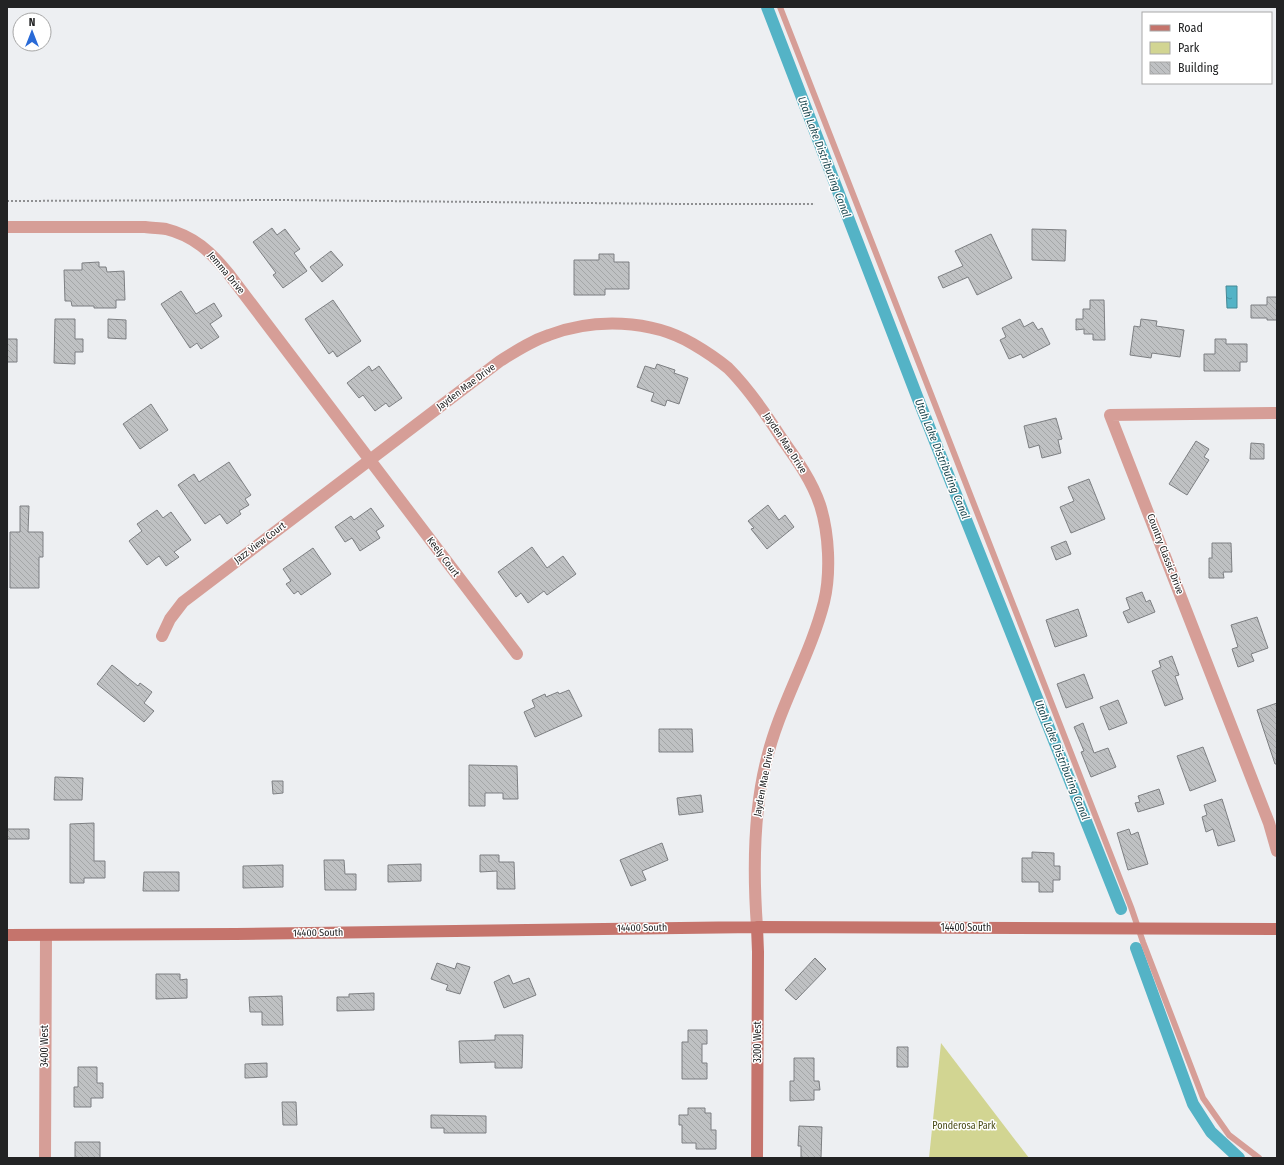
<svg xmlns="http://www.w3.org/2000/svg" width="1284" height="1165" font-family="'Fira Sans Condensed',sans-serif">
	<defs>
		<pattern id="water-ripples" width="26" height="14" patternUnits="userSpaceOnUse"><rect width="26" height="14" fill="#54b3c6"/><path d="M2 4q2-2 4 0t4 0M15 11q2-2 4 0t4 0" fill="none" stroke="#4591a1"/></pattern>
		<pattern id="building-back-hatch" width="6" height="6" patternUnits="userSpaceOnUse"><rect width="6" height="6" fill="#bfc1c3"/><path d="M-1 5l2 2M0 0l6 6M5-1l2 2" fill="none" stroke="#a4a6a7"/></pattern>
	</defs>
	<rect width="100%" height="100%" fill="#edeff2"/>
	<!-- green -->
	<path fill="#d2d592" d="M 941,1043 L 1029,1158 L 929,1158 Z"/>
	<!-- water -->
	<path fill="url(#water-ripples)" stroke="#458895" d="M 1226,286 L 1237,286 L 1237,308 L 1227,308 Z"/>
	<g fill="none" stroke-linecap="round" stroke-linejoin="round">
		<!-- canal -->
		<path stroke="#54b3c6" stroke-width="12" d="M 767,7 L 918,399 L 1121,909
			M 1136,948 L 1193,1104 L 1211,1132 L 1239,1158"/>
	</g>
	<!-- building -->
	<path fill="url(#building-back-hatch)" stroke="#7d7f82" d="M 272,228 L 277,235 L 285,229 L 300,249 L 294,253 L 307,271 L 283,288 L 273,275 L 276,273 L 253,242 Z
		M 1032,229 L 1066,230 L 1065,261 L 1032,260 Z
		M 991,234 L 1012,278 L 977,295 L 968,277 L 943,288 L 938,277 L 963,266 L 955,251 Z
		M 331,251 L 343,265 L 322,282 L 310,267 Z
		M 599,254 L 614,254 L 614,262 L 629,262 L 629,289 L 605,289 L 605,295 L 574,295 L 574,260 L 599,260 Z
		M 99,262 L 99,267 L 106,267 L 107,272 L 124,271 L 125,300 L 116,300 L 116,308 L 94,308 L 94,306 L 72,306 L 71,301 L 65,301 L 64,270 L 82,270 L 82,263 Z
		M 181,291 L 196,314 L 214,303 L 222,316 L 210,324 L 219,337 L 201,349 L 197,343 L 190,348 L 161,304 Z
		M 1267,297 L 1277,297 L 1277,320 L 1267,320 L 1267,318 L 1251,318 L 1251,305 L 1267,305 Z
		M 333,300 L 361,341 L 337,357 L 333,351 L 329,354 L 305,319 Z
		M 1090,300 L 1104,300 L 1105,340 L 1093,340 L 1093,334 L 1084,334 L 1084,329 L 1076,330 L 1076,319 L 1083,319 L 1083,309 L 1090,309 Z
		M 55,319 L 75,319 L 75,339 L 83,339 L 83,352 L 75,352 L 75,364 L 54,363 Z
		M 108,319 L 126,320 L 126,339 L 108,338 Z
		M 1020,319 L 1024,327 L 1033,322 L 1038,330 L 1042,328 L 1050,344 L 1023,358 L 1021,354 L 1009,359 L 1000,340 L 1006,337 L 1002,328 Z
		M 1141,319 L 1157,321 L 1156,326 L 1184,330 L 1180,357 L 1152,353 L 1151,358 L 1130,355 L 1134,326 L 1140,327 Z
		M 7,339 L 17,339 L 17,362 L 7,362 Z
		M 1215,339 L 1226,339 L 1226,344 L 1247,344 L 1247,362 L 1240,362 L 1240,371 L 1204,371 L 1204,354 L 1215,354 Z
		M 657,364 L 675,370 L 674,373 L 688,378 L 679,404 L 667,400 L 665,406 L 651,401 L 654,393 L 637,387 L 645,366 L 655,369 Z
		M 369,366 L 372,371 L 379,366 L 402,398 L 389,407 L 386,403 L 375,411 L 363,395 L 359,398 L 347,383 Z
		M 151,404 L 168,430 L 140,449 L 123,424 Z
		M 1056,418 L 1062,439 L 1058,440 L 1061,453 L 1042,458 L 1039,445 L 1029,448 L 1024,426 Z
		M 1196,441 L 1209,449 L 1204,457 L 1209,460 L 1187,495 L 1169,484 Z
		M 1251,443 L 1264,444 L 1264,459 L 1250,459 Z
		M 229,462 L 251,495 L 245,499 L 249,505 L 239,511 L 241,514 L 227,524 L 220,514 L 205,524 L 178,485 L 194,474 L 199,482 Z
		M 1089,479 L 1105,519 L 1071,533 L 1060,507 L 1074,501 L 1068,487 Z
		M 768,505 L 779,520 L 785,515 L 794,527 L 767,549 L 751,529 L 754,528 L 748,521 Z
		M 20,506 L 29,506 L 28,532 L 43,532 L 43,557 L 39,557 L 39,588 L 10,588 L 10,532 L 20,532 Z
		M 371,508 L 384,526 L 376,531 L 380,538 L 360,551 L 352,538 L 345,542 L 335,527 L 351,516 L 354,520 Z
		M 157,510 L 163,518 L 171,512 L 191,540 L 174,552 L 179,557 L 166,566 L 159,556 L 147,565 L 129,541 L 142,531 L 137,524 Z
		M 1066,541 L 1071,554 L 1056,560 L 1051,547 Z
		M 1212,543 L 1231,543 L 1232,572 L 1223,572 L 1224,578 L 1209,578 L 1209,558 L 1212,558 Z
		M 532,547 L 547,568 L 563,556 L 576,574 L 547,595 L 544,591 L 528,603 L 521,593 L 516,597 L 498,572 Z
		M 313,548 L 331,574 L 301,595 L 298,591 L 294,594 L 286,584 L 291,581 L 283,569 Z
		M 1142,592 L 1146,602 L 1150,600 L 1155,612 L 1128,623 L 1123,612 L 1130,609 L 1126,598 Z
		M 1078,609 L 1087,636 L 1055,647 L 1046,620 Z
		M 1257,617 L 1268,648 L 1251,654 L 1254,661 L 1238,667 L 1232,649 L 1238,647 L 1231,625 Z
		M 1172,656 L 1179,675 L 1175,676 L 1183,699 L 1165,706 L 1152,671 L 1161,667 L 1159,661 Z
		M 112,665 L 138,686 L 140,683 L 152,692 L 144,703 L 154,711 L 144,722 L 97,684 Z
		M 1084,674 L 1093,698 L 1066,708 L 1057,684 Z
		M 569,690 L 582,716 L 535,737 L 524,712 L 535,707 L 532,700 L 545,694 L 546,697 L 558,692 L 559,694 Z
		M 1118,700 L 1127,723 L 1109,730 L 1100,707 Z
		M 1277,703 L 1277,764 L 1275,764 L 1257,710 Z
		M 1083,723 L 1094,753 L 1108,748 L 1116,767 L 1091,777 L 1081,752 L 1084,751 L 1074,727 Z
		M 659,729 L 692,729 L 693,752 L 659,752 Z
		M 1203,747 L 1216,781 L 1190,791 L 1177,756 Z
		M 469,765 L 517,766 L 518,799 L 503,799 L 503,793 L 485,793 L 485,806 L 469,806 Z
		M 55,777 L 83,778 L 82,800 L 54,800 Z
		M 272,781 L 283,781 L 283,793 L 273,794 Z
		M 1159,789 L 1164,804 L 1138,812 L 1135,803 L 1140,802 L 1138,796 Z
		M 701,795 L 703,812 L 679,815 L 677,798 Z
		M 1222,799 L 1235,841 L 1218,846 L 1213,829 L 1206,832 L 1202,817 L 1207,815 L 1204,805 Z
		M 94,823 L 94,861 L 105,861 L 105,878 L 84,878 L 84,883 L 70,883 L 70,824 Z
		M 7,829 L 29,829 L 29,839 L 7,839 Z
		M 1129,829 L 1131,835 L 1138,832 L 1148,864 L 1128,870 L 1117,833 Z
		M 662,843 L 668,860 L 642,871 L 646,880 L 631,886 L 620,860 Z
		M 1032,852 L 1054,853 L 1054,866 L 1060,866 L 1060,880 L 1053,880 L 1053,892 L 1039,892 L 1039,882 L 1022,882 L 1022,858 L 1032,858 Z
		M 480,855 L 499,855 L 499,862 L 514,862 L 515,889 L 497,889 L 497,871 L 480,872 Z
		M 324,860 L 344,860 L 345,874 L 356,874 L 356,890 L 325,890 Z
		M 421,864 L 421,881 L 388,882 L 388,865 Z
		M 283,865 L 283,887 L 243,888 L 243,866 Z
		M 144,872 L 179,872 L 179,891 L 143,891 Z
		M 815,958 L 826,969 L 796,1000 L 785,990 Z
		M 437,963 L 455,969 L 457,963 L 470,967 L 460,994 L 446,990 L 448,985 L 431,979 Z
		M 156,974 L 180,974 L 180,980 L 187,979 L 187,998 L 156,999 Z
		M 509,975 L 513,984 L 529,978 L 536,995 L 504,1008 L 494,982 Z
		M 374,993 L 374,1010 L 337,1011 L 337,997 L 349,997 L 349,994 Z
		M 282,996 L 283,1025 L 262,1025 L 262,1012 L 250,1012 L 249,997 Z
		M 688,1030 L 707,1030 L 707,1044 L 702,1044 L 702,1063 L 707,1063 L 707,1079 L 682,1079 L 682,1042 L 688,1042 Z
		M 495,1035 L 523,1035 L 522,1068 L 495,1068 L 495,1062 L 460,1063 L 459,1041 L 495,1040 Z
		M 897,1047 L 908,1047 L 908,1067 L 897,1067 Z
		M 794,1058 L 814,1058 L 814,1081 L 819,1081 L 820,1090 L 814,1090 L 814,1100 L 790,1101 L 790,1081 L 794,1081 Z
		M 267,1063 L 267,1077 L 245,1078 L 245,1064 Z
		M 78,1067 L 97,1067 L 97,1083 L 103,1083 L 103,1098 L 91,1098 L 91,1107 L 74,1107 L 74,1087 L 78,1087 Z
		M 282,1102 L 296,1102 L 297,1125 L 283,1125 Z
		M 688,1108 L 705,1108 L 705,1113 L 711,1113 L 711,1130 L 716,1130 L 716,1149 L 696,1149 L 696,1143 L 682,1143 L 682,1125 L 679,1125 L 679,1115 L 688,1115 Z
		M 431,1115 L 486,1116 L 486,1133 L 444,1133 L 444,1128 L 431,1128 Z
		M 799,1126 L 822,1127 L 821,1158 L 801,1158 L 801,1146 L 798,1146 Z
		M 75,1142 L 100,1142 L 100,1158 L 75,1158 Z"/>
	<g fill="none" stroke-linecap="round" stroke-linejoin="round">
		<!-- path -->
		<path stroke="#8e8f91" stroke-width="2" stroke-dasharray="2 2" stroke-linecap="butt" d="M 7,201 L 280,200 L 685,204 L 815,204"/>
		<!-- lane -->
		<path stroke="#d69e97" stroke-width="6" d="M 780,7 L 1131,907 L 1143,942 L 1203,1098 L 1229,1135 L 1259,1158"/>
		<!-- street -->
		<path stroke="#d69e97" stroke-width="12" d="M 7,227 L 145,227 C 152,228 160,228 166,229 C 194,236 211,252 228,273 L 517,654
			M 1277,413 L 1110,415 L 1269,823 L 1277,851
			M 162,636 L 170,619 L 183,602 L 500,361 C 516,351 531,341 549,335 C 593,318 651,319 693,344 C 705,351 717,359 728,368 C 749,389 766,414 782,439 C 797,460 812,481 820,505 C 829,533 831,573 824,602 C 810,657 779,706 766,762 C 753,815 753,872 757,927
			M 45,1158 L 46,935"/>
		<!-- secondary -->
		<path stroke="#c5746c" stroke-width="12" d="M 757,927 L 758,952 L 757,1158
			M 7,935 L 236,934 L 757,927 L 1277,929"/>
	</g>
	<g text-anchor="middle" dominant-baseline="central" stroke-width="3" stroke-linejoin="round" paint-order="stroke">
		<!-- street labels -->
		<g font-size="10" fill="#222324" stroke="#fff">
			<text transform="translate(226 273) rotate(50)">Jemma Drive</text>
			<text transform="translate(466 387) rotate(-37)">Jayden Mae Drive</text>
			<text transform="translate(785 443) rotate(57)">Jayden Mae Drive</text>
			<text transform="translate(260 543) rotate(-37)">Jazz View Court</text>
			<text transform="translate(1165 554) rotate(69)">Country Classic Drive</text>
			<text transform="translate(443 557) rotate(53)">Keely Court</text>
			<text transform="translate(764 782) rotate(-79)">Jayden Mae Drive</text>
			<text transform="translate(642 928) rotate(-1)">14400 South</text>
			<text x="966" y="928">14400 South</text>
			<text transform="translate(318 933) rotate(-1)">14400 South</text>
			<text transform="translate(758 1042) rotate(-90)">3200 West</text>
			<text transform="translate(45 1046) rotate(-90)">3400 West</text>
		</g>
		<!-- park labels -->
		<g font-size="10" fill="#4a4b16" stroke="#fff">
			<text x="964" y="1126">Ponderosa Park</text>
		</g>
		<!-- water labels -->
		<g font-size="11" font-style="italic" fill="#1b464e" stroke="#fff">
			<text transform="translate(824 157) rotate(69)">Utah Lake Distributing Canal</text>
			<text transform="translate(942 459) rotate(68)">Utah Lake Distributing Canal</text>
			<text transform="translate(1062 760) rotate(68)">Utah Lake Distributing Canal</text>
		</g>
	</g>
	<!-- border -->
	<rect width="1284" height="1165" fill="none" stroke="#222324" stroke-width="16"/>
	<!-- legend -->
	<rect x="1142" y="12" width="130" height="72" fill="#ffffff" stroke="#a7a7a7"/>
	<rect x="1150" y="25" width="20" height="6" fill="#c5746c" stroke="#a7a7a7"/>
	<text x="1178" y="32" font-size="12" fill="#222324">Road</text>
	<rect x="1150" y="42" width="20" height="12" fill="#d2d592" stroke="#a7a7a7"/>
	<text x="1178" y="52" font-size="12" fill="#222324">Park</text>
	<rect x="1150" y="62" width="20" height="12" fill="url(#building-back-hatch)" stroke="#a7a7a7"/>
	<text x="1178" y="72" font-size="12" fill="#222324">Building</text>
	<!-- north arrow -->
	<g transform="translate(32 32)"><circle r="19" fill="#ffffff" stroke="#a7a7a7"/>
	<path d="M0-3L7 15L0 10L-7 15Z" fill="#296ad7"/>
	<text y="-6" font-size="11" font-weight="bold" text-anchor="middle" fill="#222324">N</text>
	</g>
</svg>
